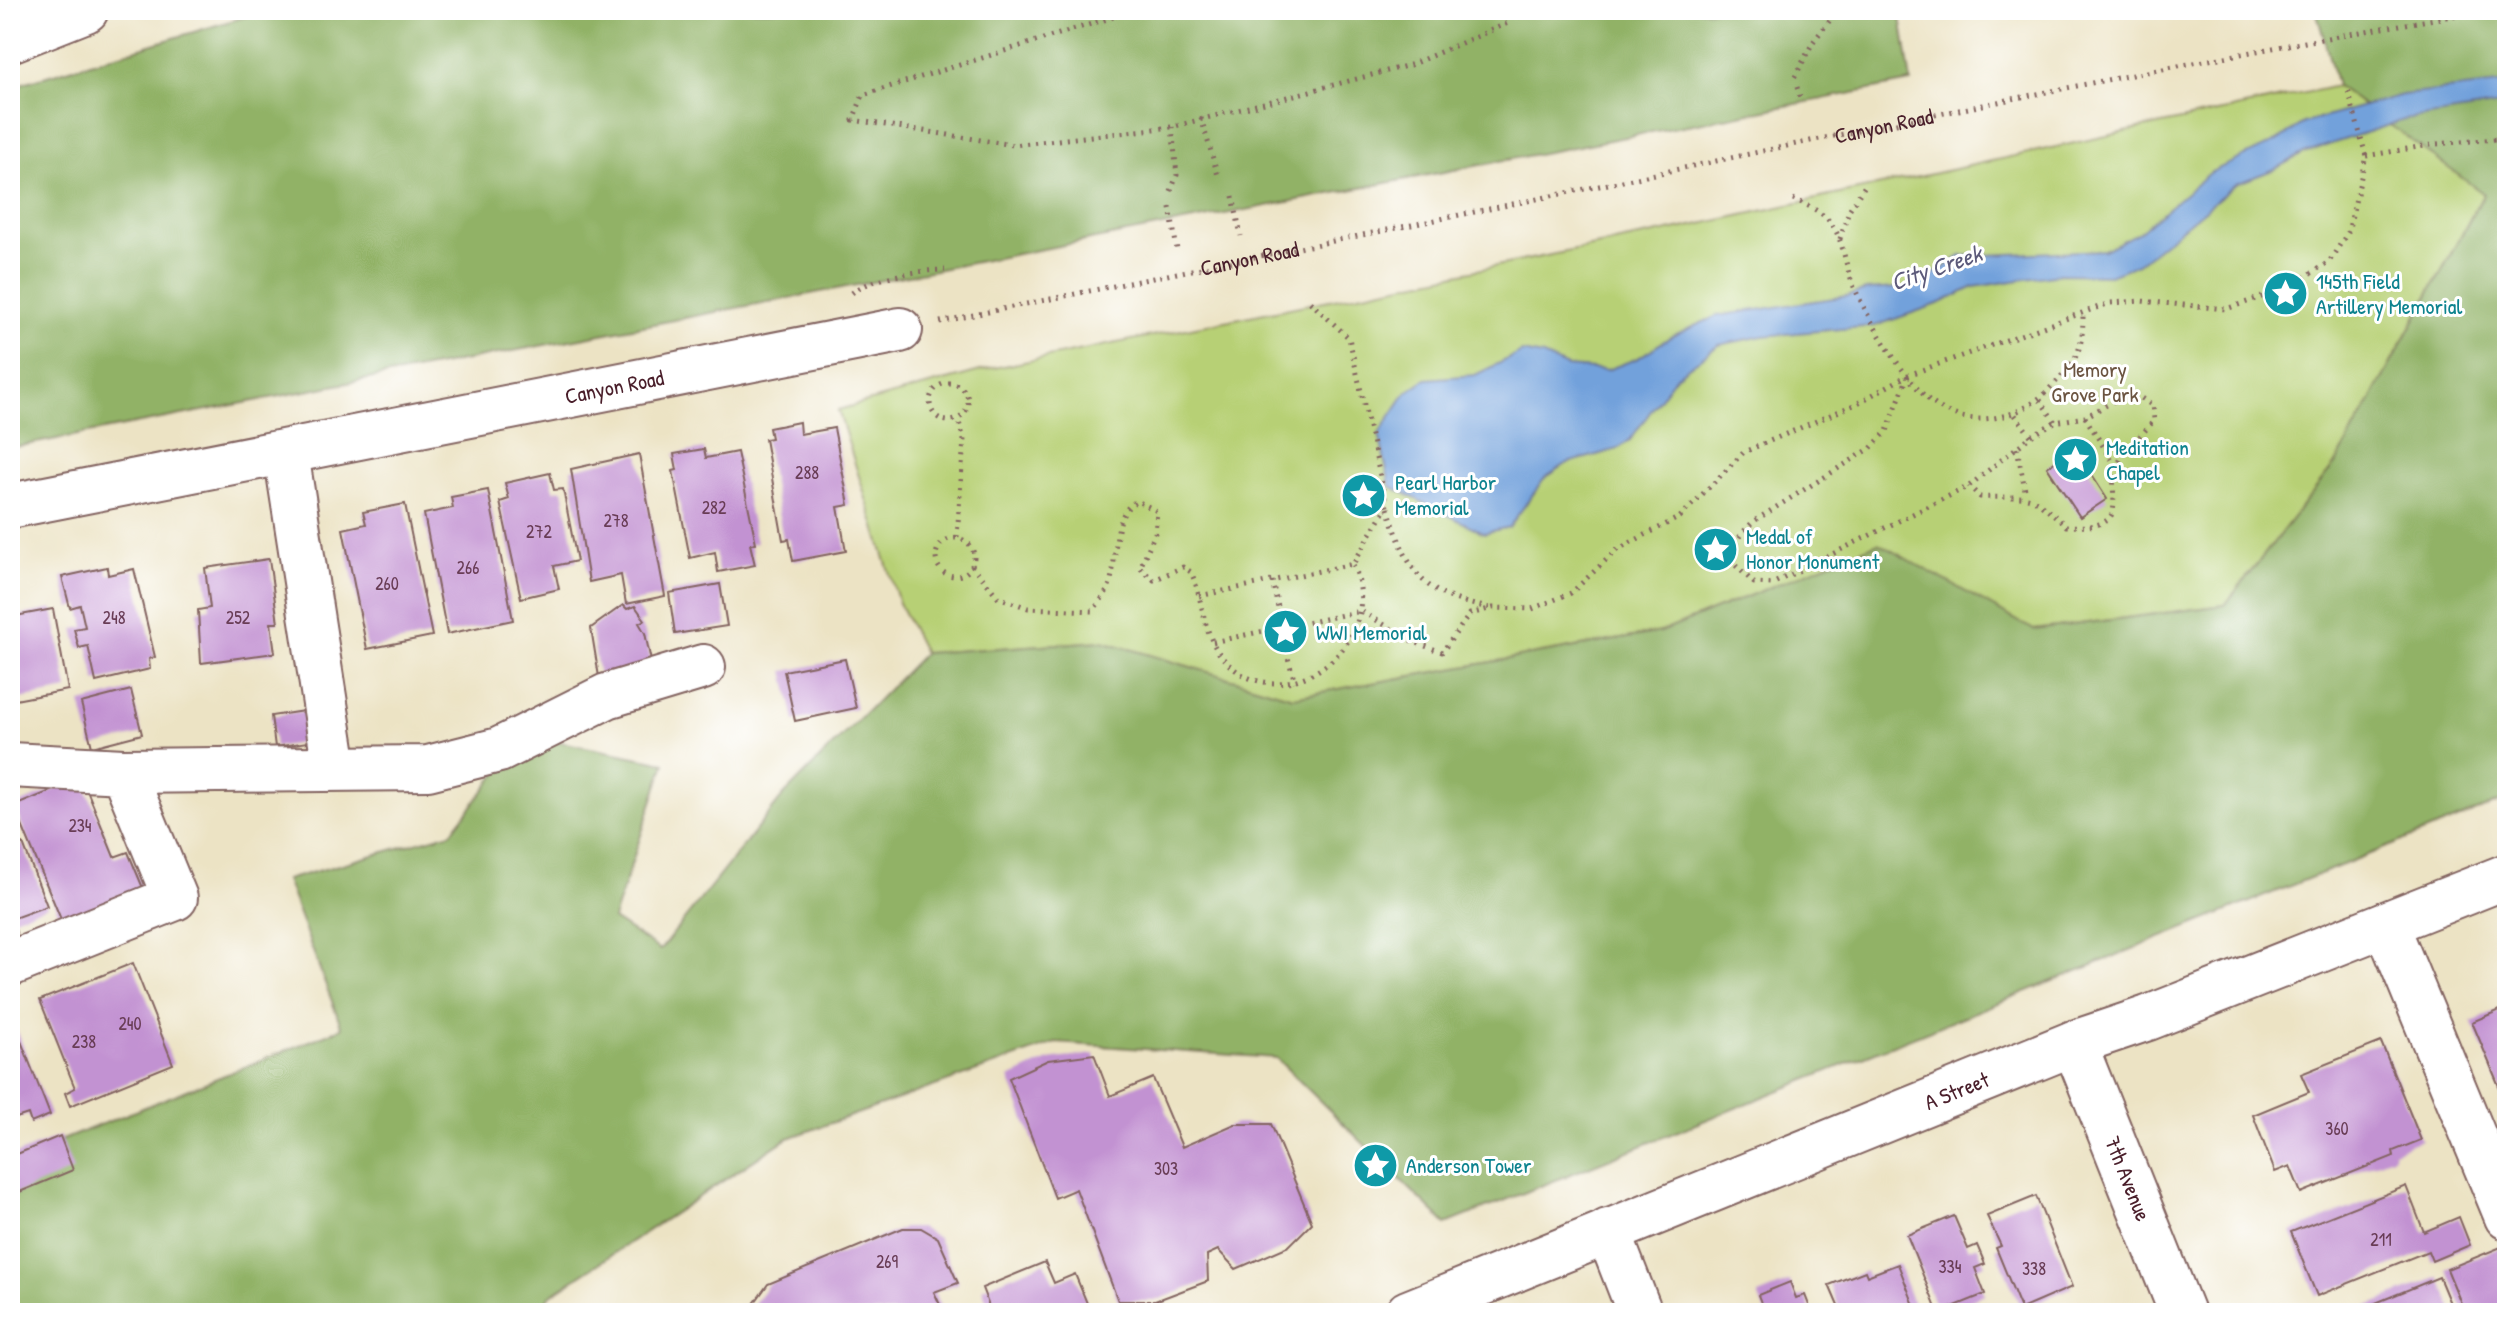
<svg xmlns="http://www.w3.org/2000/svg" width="2517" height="1323" font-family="'Patrick Hand',sans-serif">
	<rect width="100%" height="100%" fill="#fff"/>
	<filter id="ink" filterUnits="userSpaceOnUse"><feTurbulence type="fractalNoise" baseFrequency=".0125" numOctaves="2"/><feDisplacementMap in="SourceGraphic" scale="16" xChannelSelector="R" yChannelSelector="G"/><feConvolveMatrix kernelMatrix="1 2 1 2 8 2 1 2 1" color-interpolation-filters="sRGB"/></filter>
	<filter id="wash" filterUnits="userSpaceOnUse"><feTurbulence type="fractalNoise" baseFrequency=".006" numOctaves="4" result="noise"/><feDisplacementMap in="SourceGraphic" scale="32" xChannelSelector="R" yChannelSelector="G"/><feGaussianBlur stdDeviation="1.8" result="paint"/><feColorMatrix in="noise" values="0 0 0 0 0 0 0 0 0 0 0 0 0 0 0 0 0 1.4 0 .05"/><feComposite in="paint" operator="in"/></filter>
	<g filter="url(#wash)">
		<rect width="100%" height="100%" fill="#ece3c4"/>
		<!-- green -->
		<path fill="#b7d075" stroke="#807850" stroke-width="2" d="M 2337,86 L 2484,193 L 2338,460 L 2225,605 L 2034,630 L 1878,543 L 1661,632 L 1293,697 L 1103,641 L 924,653 L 899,603 L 838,410 L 984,370 L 1669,231 Z"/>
		<!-- forest -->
		<path fill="#91b266" stroke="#6e6848" stroke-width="2" d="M 267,10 L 1900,10 L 1911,82 L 10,448 L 10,87 Z
			M 2316,10 L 2507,10 L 2507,799 L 1446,1224 L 1276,1058 L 1056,1043 L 786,1139 L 551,1295 L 538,1313 L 10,1313 L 10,1161 L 342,1028 L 286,880 L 451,833 L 527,735 L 665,763 L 613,919 L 660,950 L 783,796 L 924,653 L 1102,641 L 1293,697 L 1661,632 L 1878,543 L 2034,630 L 2225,605 L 2338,460 L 2484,194 L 2337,86 Z"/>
		<!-- water -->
		<path fill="#72a1db" stroke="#5e6083" stroke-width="2" d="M 2507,83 L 2507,104 L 2404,120 L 2304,153 L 2275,169 L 2236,184 L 2138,264 L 2110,275 L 2059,274 L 1974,287 L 1941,303 L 1875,326 L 1763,336 L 1719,345 L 1676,376 L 1630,440 L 1618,449 L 1568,463 L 1545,478 L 1509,527 L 1484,533 L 1390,486 L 1379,434 L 1407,392 L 1426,379 L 1475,375 L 1522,352 L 1543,356 L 1567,367 L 1607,370 L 1638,358 L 1672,336 L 1717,316 L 1847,296 L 1866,290 L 1912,287 L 1962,256 L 2104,250 L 2139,232 L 2211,172 L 2277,141 L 2304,123 L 2402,95 Z"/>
		<g id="blocks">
			<!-- building -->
			<path fill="#c292d2" d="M 799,422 L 800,434 L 834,428 L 849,505 L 838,507 L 846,551 L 793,561 L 789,539 L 783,540 L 765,439 L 771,438 L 769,428 Z
				M 704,449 L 706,458 L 737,452 L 756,543 L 750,544 L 755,565 L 718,572 L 715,552 L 690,558 L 673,471 L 677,470 L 674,454 Z
				M 2075,449 L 2107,499 L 2080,517 L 2047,467 Z
				M 639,454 L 665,596 L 626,604 L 621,575 L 589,582 L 571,469 Z
				M 550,473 L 554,490 L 563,489 L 577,561 L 554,566 L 559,589 L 521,598 L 500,502 L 509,499 L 505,483 Z
				M 488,490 L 513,620 L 447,634 L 424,514 L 453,508 L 451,497 Z
				M 405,504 L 432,636 L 367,649 L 343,529 L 366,524 L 363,512 Z
				M 269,559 L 278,623 L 271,623 L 275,653 L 201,663 L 198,610 L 210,608 L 205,568 Z
				M 107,567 L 108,575 L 134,569 L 155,657 L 149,659 L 150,669 L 96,682 L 88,646 L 79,648 L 74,629 L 85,627 L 80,605 L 70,608 L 62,577 Z
				M 720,584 L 727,626 L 675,634 L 669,593 Z
				M 623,605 L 627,609 L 635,606 L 645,620 L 639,623 L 645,633 L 652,666 L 599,677 L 591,628 Z
				M 53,609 L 68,690 L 10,701 L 10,617 Z
				M 845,659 L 856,708 L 795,721 L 784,671 Z
				M 131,690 L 142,734 L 92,747 L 81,703 Z
				M 317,709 L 321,740 L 275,747 L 271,716 Z
				M 82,778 L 114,857 L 128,852 L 143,888 L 62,922 L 14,806 Z
				M 10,823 L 19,846 L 23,844 L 47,906 L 11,919 L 21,945 L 10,949 Z
				M 133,963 L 173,1064 L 70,1106 L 65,1093 L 75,1088 L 40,1000 Z
				M 2507,1007 L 2507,1105 L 2472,1022 Z
				M 10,1013 L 50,1115 L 31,1123 L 28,1114 L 10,1120 Z
				M 2381,1042 L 2421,1140 L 2393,1151 L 2394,1156 L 2301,1193 L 2290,1166 L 2275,1172 L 2253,1115 L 2309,1092 L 2301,1074 Z
				M 1094,1054 L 1110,1096 L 1153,1078 L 1182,1147 L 1235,1124 L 1271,1124 L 1312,1223 L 1289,1246 L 1236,1269 L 1218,1250 L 1207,1255 L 1208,1281 L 1155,1301 L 1118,1301 L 1076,1189 L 1055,1198 L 1009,1078 L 1048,1060 Z
				M 60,1136 L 73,1170 L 10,1196 L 10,1157 Z
				M 2406,1186 L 2424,1232 L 2459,1217 L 2470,1245 L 2432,1261 L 2428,1251 L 2317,1296 L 2291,1232 Z
				M 2036,1196 L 2072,1287 L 2021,1309 L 1996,1248 L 2001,1246 L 1987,1216 Z
				M 1954,1216 L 1968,1249 L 1977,1245 L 1985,1264 L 1975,1268 L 1985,1294 L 1938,1313 L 1907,1235 Z
				M 903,1228 L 921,1228 L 938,1238 L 958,1283 L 934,1292 L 944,1313 L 753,1313 L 753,1305 L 768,1284 Z
				M 2501,1247 L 2507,1261 L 2507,1313 L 2465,1313 L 2447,1269 Z
				M 1045,1262 L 1054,1283 L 1075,1274 L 1091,1313 L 981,1313 L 990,1309 L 982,1288 Z
				M 1898,1264 L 1917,1313 L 1841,1313 L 1829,1285 L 1865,1271 L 1867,1276 Z
				M 2439,1277 L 2454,1313 L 2351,1313 Z
				M 1790,1282 L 1796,1298 L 1805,1295 L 1812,1313 L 1765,1313 L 1758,1295 Z"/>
		</g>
	</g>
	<g filter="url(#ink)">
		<use href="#blocks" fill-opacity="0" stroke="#836461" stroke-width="2"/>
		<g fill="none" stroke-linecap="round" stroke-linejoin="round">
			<defs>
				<g id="minor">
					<path d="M 10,40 L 86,10"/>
					<path d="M 286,453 L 335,768"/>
					<path id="s2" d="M 10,506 L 900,330"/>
					<path d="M 10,765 L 123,771 L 175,898 L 10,964"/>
					<path d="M 123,771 L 428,768 L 499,750 L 607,696 L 703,667"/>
					<path d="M 2386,924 L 2507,1217"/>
					<path id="s3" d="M 2074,1043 L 2182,1313"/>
					<path d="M 1608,1231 L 1640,1313"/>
					<path id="s4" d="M 1408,1313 L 2074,1043 L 2148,1018 L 2507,876"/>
				</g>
			</defs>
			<!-- minor casing -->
			<use href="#minor" stroke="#836461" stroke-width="48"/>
			<!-- path -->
			<g stroke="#836461" stroke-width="5" stroke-dasharray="2 6" stroke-linecap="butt">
				<path d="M 871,10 L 906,13 L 937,10"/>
				<path d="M 1136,10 L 863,95 L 853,120 L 1013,145 L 1172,127 L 1410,65 L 1508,23 L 1505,10"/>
				<path d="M 2197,10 L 2198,13"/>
				<path d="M 1795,77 L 1813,42 L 1838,10"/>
				<path d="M 1797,87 L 1800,97"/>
				<path d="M 1201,118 L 1219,179"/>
				<path d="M 2366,156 L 2436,144 L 2507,138"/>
				<path d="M 1171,191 L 1177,175 L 1172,127"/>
				<path d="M 1233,196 L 1241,236"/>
				<path d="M 1793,199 C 1807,205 1824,212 1833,226 C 1845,245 1845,269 1855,289 C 1870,322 1905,382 1934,404 C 1970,431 2022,419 2050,388 C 2076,361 2083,353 2083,314"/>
				<path d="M 1170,207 L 1177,250"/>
				<path d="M 1840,239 L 1849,210 L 1866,184"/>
				<path d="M 852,293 C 871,277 920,270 945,270"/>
				<path id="s1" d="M 940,322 C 1155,277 1370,234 1585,189 C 1885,125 2186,60 2488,10"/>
				<path d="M 1908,376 L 1887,431 L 1871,448 L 1754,521 C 1740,534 1732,544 1734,564 L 1754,583 L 1772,584 L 1969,486 L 2031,436 L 2055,422 L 2085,417 L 2123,396 L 2138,396 L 2153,406 L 2154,420 C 2143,435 2126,447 2118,464 C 2102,497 2139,530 2066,526 C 2026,488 2031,499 1980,497 L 1969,486"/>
				<circle cx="949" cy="402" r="19"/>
				<path d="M 2040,400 L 2055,422"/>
				<path d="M 2015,415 L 2031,436"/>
				<path d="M 2085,417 L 2116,467"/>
				<path d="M 2017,448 L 2026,495"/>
				<path d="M 1388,508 C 1409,573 1420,596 1491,608"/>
				<path d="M 957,537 L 964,439 L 958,419"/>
				<circle cx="955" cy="557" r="19"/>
				<path d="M 972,565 L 998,597 L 1028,608 L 1093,611 C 1099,602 1107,594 1110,583 C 1118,558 1111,513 1137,501 L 1157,511 L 1155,533 L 1140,568 L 1154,580 L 1183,567 L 1191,572 C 1203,598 1202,629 1219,653 C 1272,727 1392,651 1353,564"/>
				<path d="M 1272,581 L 1282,624"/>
				<path d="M 1199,596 L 1353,564 L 1387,507 L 1349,338 L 1310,302"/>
				<circle cx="1284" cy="637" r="13"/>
				<path d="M 1292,626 L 1361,611 L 1414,642 L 1442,652 L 1470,614 L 1493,608 L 1532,609 L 1571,593 L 1618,549 L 1680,517 L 1744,452 L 1856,404 L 1908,375 L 2110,303 L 2141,301 L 2226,309 L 2286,289 L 2329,262 L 2348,232 L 2366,156 L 2347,86"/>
				<path d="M 1213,642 L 1273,629"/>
				<path d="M 1286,651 L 1295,682"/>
			</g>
			<!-- minor -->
			<use href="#minor" stroke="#fff" stroke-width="44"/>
		</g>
	</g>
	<!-- icons -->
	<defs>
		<symbol id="sight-disc" viewBox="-11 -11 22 22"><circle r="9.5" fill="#0f9aa8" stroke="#fff"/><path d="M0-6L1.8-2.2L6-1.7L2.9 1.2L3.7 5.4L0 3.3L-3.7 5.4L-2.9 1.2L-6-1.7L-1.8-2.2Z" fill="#fff"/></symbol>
	</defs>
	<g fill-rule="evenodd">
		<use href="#sight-disc" x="2260" y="268" width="51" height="51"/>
		<use href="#sight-disc" x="2050" y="434" width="51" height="51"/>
		<use href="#sight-disc" x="1338" y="470" width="51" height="51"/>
		<use href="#sight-disc" x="1690" y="524" width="51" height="51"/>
		<use href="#sight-disc" x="1260" y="606" width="51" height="51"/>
		<use href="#sight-disc" x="1350" y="1140" width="51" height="51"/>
	</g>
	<g text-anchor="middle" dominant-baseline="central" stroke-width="6" stroke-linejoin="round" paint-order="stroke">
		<!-- number labels -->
		<g font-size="18" fill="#683c55">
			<text x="807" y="472">288</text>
			<text x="714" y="507">282</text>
			<text x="616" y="520">278</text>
			<text x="539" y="531">272</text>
			<text x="468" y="567">266</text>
			<text x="387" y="583">260</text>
			<text x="114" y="617">248</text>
			<text x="238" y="617">252</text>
			<text x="80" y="825">234</text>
			<text x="130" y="1023">240</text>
			<text x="84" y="1041">238</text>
			<text x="2337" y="1128">360</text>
			<text x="1166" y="1168">303</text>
			<text x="2381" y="1239">211</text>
			<text x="887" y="1261">269</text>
			<text x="1950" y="1266">334</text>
			<text x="2034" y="1268">338</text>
		</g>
		<!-- street labels -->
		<g font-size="22" fill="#4a1f2b" stroke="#fff">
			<text stroke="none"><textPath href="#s1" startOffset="964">Canyon Road</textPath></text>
			<text stroke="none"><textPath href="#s1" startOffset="316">Canyon Road</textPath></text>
			<text stroke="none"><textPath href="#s2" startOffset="616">Canyon Road</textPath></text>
			<text stroke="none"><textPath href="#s4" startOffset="592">A Street</textPath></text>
			<text stroke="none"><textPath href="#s3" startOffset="146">7th Avenue</textPath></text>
		</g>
		<!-- culture labels -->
		<g font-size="22" fill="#0d838f" stroke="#fff" text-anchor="start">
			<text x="2316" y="281">145th Field<tspan x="2316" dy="25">Artillery Memorial</tspan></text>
			<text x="2106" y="447">Meditation<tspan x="2106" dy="25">Chapel</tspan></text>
			<text x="1395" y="482">Pearl Harbor<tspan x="1395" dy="25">Memorial</tspan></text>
			<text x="1746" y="536">Medal of<tspan x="1746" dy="25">Honor Monument</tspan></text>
			<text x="1316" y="632">WWI Memorial</text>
			<text x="1406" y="1165">Anderson Tower</text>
		</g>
		<!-- park labels -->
		<g font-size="22" fill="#6b5441" stroke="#fff">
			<text x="2095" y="369">Memory<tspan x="2095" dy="25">Grove Park</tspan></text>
		</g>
		<!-- water labels -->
		<g font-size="24" font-style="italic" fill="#5c5a7a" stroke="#fff">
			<text transform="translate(1936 267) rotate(-19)">City Creek</text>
		</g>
	</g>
	<!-- margin -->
	<rect width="2517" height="1323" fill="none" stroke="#fff" stroke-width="40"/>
</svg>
